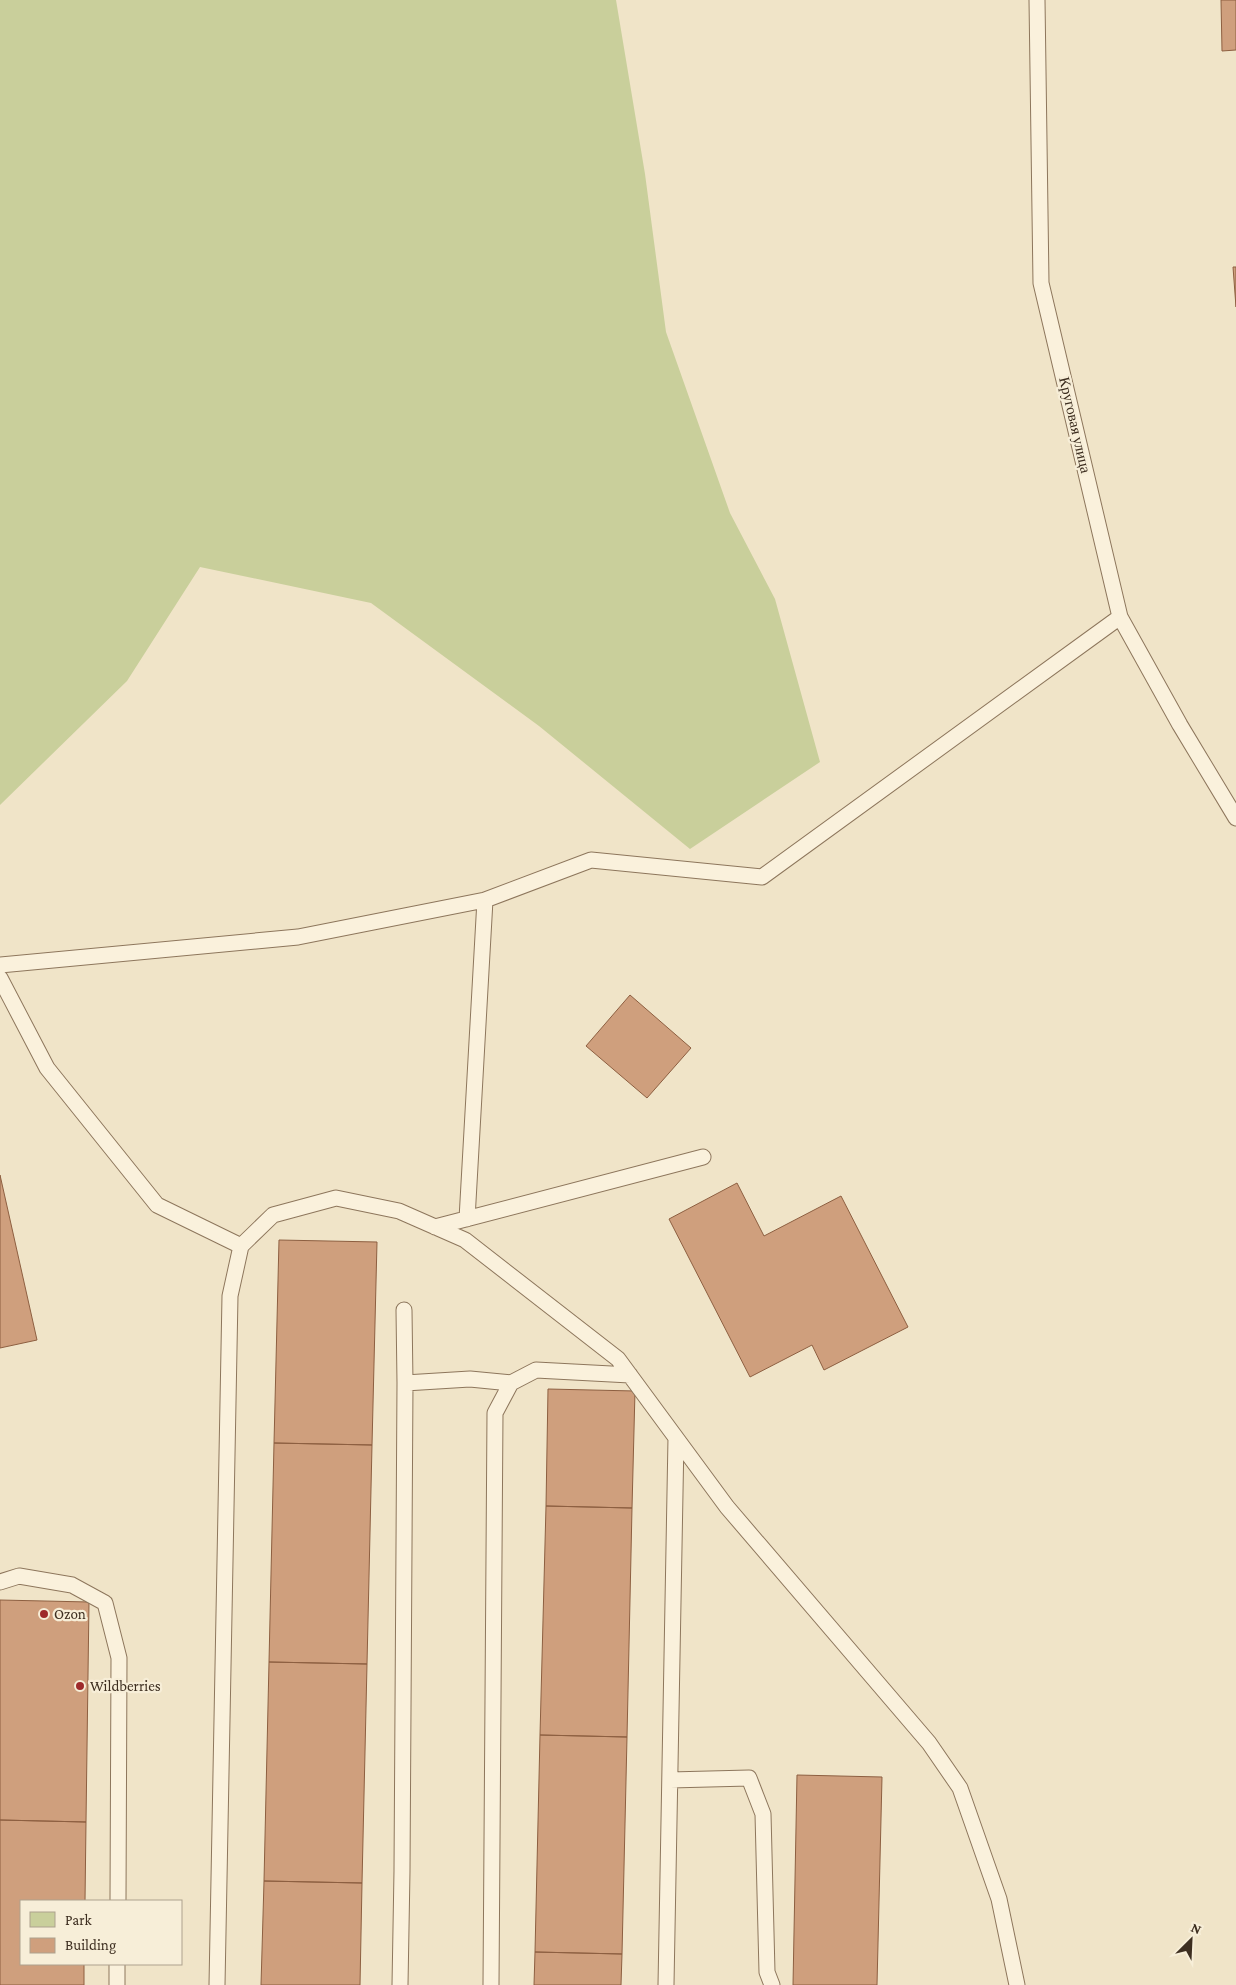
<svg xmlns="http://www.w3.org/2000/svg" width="1236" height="1985" font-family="'Crimson Pro',serif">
	<rect width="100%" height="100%" fill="#f0e4c8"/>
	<!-- green -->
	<path fill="#c9cf9b" d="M 0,0 L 616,0 L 645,174 L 666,332 L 730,513 L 775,599 L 820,762 L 690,849 L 539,726 L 371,603 L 200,567 L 127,681 L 0,805 Z"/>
	<!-- building -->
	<path fill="#cf9f7d" stroke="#8d5f41" d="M 1221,0 L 1236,0 L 1236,50 L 1222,51 Z
		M 1233,267 L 1236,267 L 1236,307 Z
		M 630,995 L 691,1048 L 647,1098 L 586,1046 Z
		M 0,1175 L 37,1340 L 0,1348 Z
		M 737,1183 L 764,1236 L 841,1196 L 908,1327 L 824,1370 L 812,1345 L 750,1377 L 669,1219 Z
		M 279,1240 L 377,1242 L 372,1445 L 274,1443 Z
		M 548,1389 L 635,1391 L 632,1508 L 546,1506 Z
		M 274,1443 L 372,1445 L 367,1664 L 269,1662 Z
		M 546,1506 L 632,1508 L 627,1737 L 540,1735 Z
		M 0,1600 L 89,1602 L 86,1822 L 0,1820 Z
		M 269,1662 L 367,1664 L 362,1883 L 264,1881 Z
		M 540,1735 L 627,1737 L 622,1954 L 535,1952 Z
		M 797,1775 L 882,1777 L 877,1985 L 793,1985 Z
		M 0,1820 L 86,1822 L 85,1901 L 21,1901 L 21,1964 L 84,1964 L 84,1985 L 0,1985 Z
		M 264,1881 L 362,1883 L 360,1985 L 261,1985 Z
		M 535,1952 L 622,1954 L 621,1985 L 534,1985 Z"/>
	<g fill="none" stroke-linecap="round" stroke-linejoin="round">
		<defs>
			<path id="lane" d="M 1037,0 L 1041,283 L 1120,617 L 1180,725 L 1236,818
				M 0,965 L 298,937 L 485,900 L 591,860 L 762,877 L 1120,617
				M 0,978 L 47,1068 L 157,1205 L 241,1246
				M 467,1219 L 485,900
				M 435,1227 L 703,1157
				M 405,1383 L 470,1379 L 511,1383
				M 0,1582 L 19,1576 L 72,1585 L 105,1603 L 119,1658 L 118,1901
				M 670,1780 L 749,1778 L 763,1814 L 767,1972 L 772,1985
				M 117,1985 L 117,1964
				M 217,1985 L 230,1296 L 241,1246 L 273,1215 L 336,1198 L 399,1211 L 465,1240 L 618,1359 L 727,1507 L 929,1743 L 960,1788 L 999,1899 L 1017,1985
				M 400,1985 L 402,1871 L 405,1383 L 404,1310
				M 491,1985 L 495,1413 L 511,1383 L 536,1370 L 630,1375
				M 666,1985 L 676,1438"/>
		</defs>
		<!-- lane casing -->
		<use href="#lane" stroke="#8d765c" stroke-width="17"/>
		<!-- lane -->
		<use href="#lane" stroke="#faf1dc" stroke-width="15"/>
	</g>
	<!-- markers -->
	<g fill="#9e2a2b" stroke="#f7eed8" stroke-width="2">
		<circle cx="44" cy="1614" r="5"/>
		<circle cx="80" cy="1686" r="5"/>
	</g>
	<g text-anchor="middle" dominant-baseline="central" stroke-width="4.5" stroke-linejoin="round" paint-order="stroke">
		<!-- street labels -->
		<g font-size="15" fill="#3d2e20" stroke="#f7eed8">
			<text transform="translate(1075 425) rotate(77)">Круговая улица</text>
		</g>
		<!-- poi labels -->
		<g font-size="15" fill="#3d2e20" stroke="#f7eed8" text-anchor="start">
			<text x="54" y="1614">Ozon</text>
			<text x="90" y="1686">Wildberries</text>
		</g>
	</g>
	<!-- legend -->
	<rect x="20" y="1900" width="162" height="65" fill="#f7eed8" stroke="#ada18e"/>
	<rect x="30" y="1912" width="25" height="15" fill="#c9cf9b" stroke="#ada18e"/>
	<text x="65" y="1925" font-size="15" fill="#3d2e20">Park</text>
	<rect x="30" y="1938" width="25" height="15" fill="#cf9f7d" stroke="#ada18e"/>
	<text x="65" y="1950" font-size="15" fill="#3d2e20">Building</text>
	<!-- north arrow -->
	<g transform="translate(1191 1940) rotate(24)" stroke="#f7eed8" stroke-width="4" paint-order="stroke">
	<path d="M0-4L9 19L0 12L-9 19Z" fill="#3d2e20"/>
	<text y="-8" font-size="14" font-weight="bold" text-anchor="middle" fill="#3d2e20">N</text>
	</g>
</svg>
